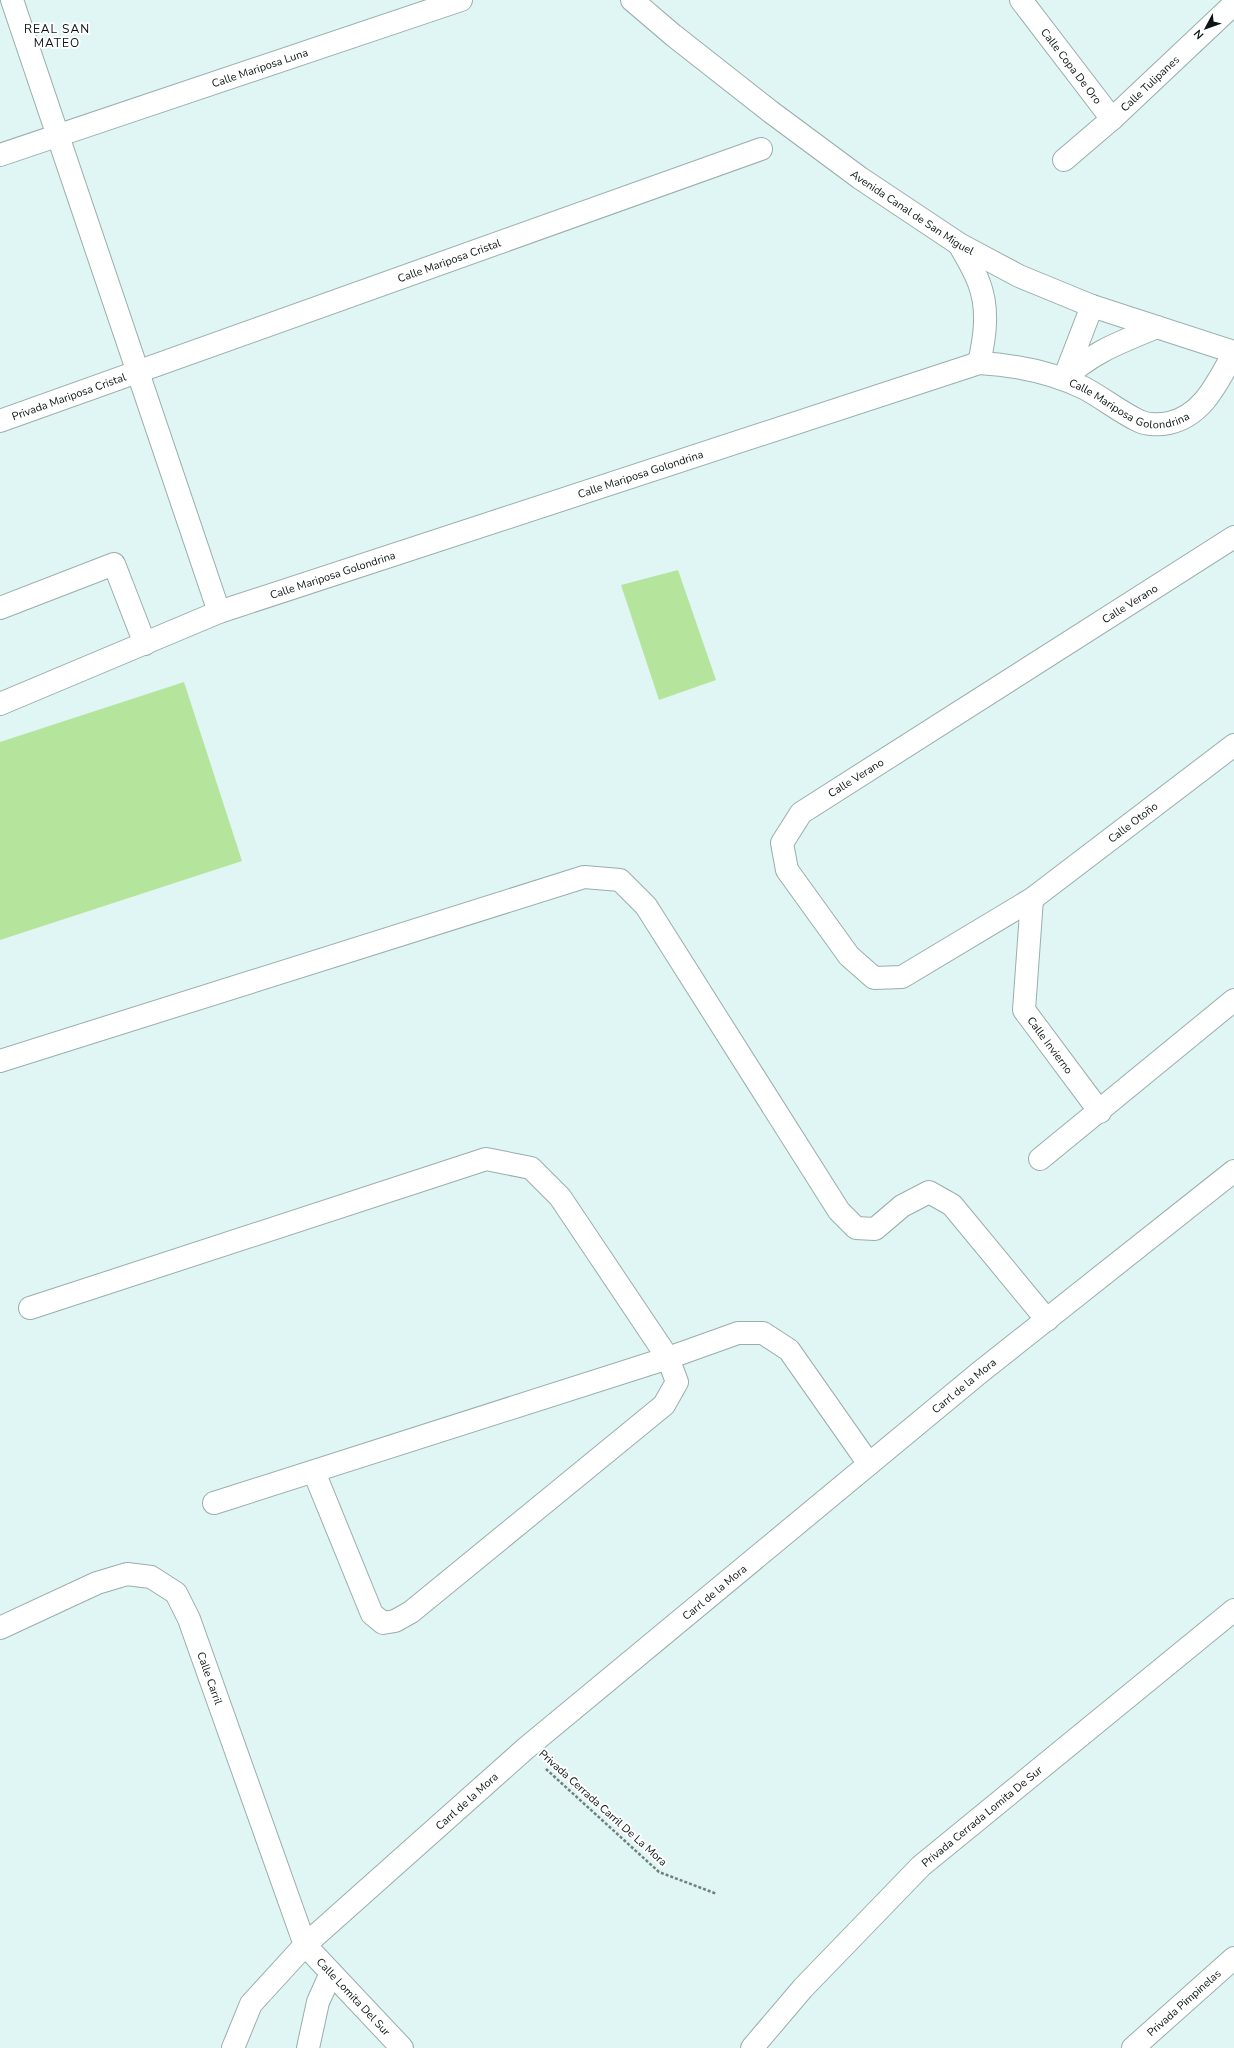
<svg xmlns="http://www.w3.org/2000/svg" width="1234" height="2048" font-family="'Nunito Sans',sans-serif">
	<rect width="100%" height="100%" fill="#dff6f4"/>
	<!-- green -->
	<path fill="#b5e59d" d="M 678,570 L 716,680 L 659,700 L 621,585 Z
		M 184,682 L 242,861 L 0,940 L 0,742 Z"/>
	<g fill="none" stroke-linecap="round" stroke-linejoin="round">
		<defs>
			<g id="minor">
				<path d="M 12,0 L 219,612"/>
				<path id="s1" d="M 632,0 L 673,35 L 771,112 L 860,178 L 959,244 L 1019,276 L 1092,306 L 1234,352"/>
				<path id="s2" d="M 1021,0 L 1112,119"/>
				<path id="s3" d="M 0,155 L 461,0"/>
				<path id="s4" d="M 1064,160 L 1112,119 L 1234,4"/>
				<path d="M 959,244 C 966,257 974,269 979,283 C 989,309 985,337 979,363"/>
				<path d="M 1065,376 L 1092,306"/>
				<path d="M 1064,379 C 1092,352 1121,342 1157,327"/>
				<path id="s5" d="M 0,421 L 761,149"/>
				<path id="s6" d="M 1234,537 L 801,813 L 782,843 L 787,870 L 849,956 L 874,978 L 902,977 L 1032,899 L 1234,745"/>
				<path d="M 0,608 L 114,564 L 145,644"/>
				<path id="s7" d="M 0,704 L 219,612 L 979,363 C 1015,365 1051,372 1084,388 C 1103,398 1120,412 1139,421 C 1147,425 1160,425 1169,423 C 1204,415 1217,382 1234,353"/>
				<path id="s8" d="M 1032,899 L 1024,1010 L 1100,1112"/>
				<path d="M 0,1061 L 584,877 L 620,880 L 646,906 L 839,1211 L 856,1228 L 875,1229 L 902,1206 L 929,1192 L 952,1205 L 1047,1320"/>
				<path d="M 1040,1159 L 1234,1000"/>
				<path d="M 30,1308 L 486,1159 L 531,1168 L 560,1197 L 668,1358 L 677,1382 L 664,1405 L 411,1612 L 395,1621 L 383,1623 L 372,1614 L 314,1472"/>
				<path d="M 214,1503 L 668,1358 L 738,1333 L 763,1333 L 789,1350 L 869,1464"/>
				<path id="s9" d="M 0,1628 L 97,1583 L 127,1574 L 151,1577 L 176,1593 L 189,1619 L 305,1945 L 402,2048"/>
				<path id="s10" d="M 233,2048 L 251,2004 L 305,1945 L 525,1749 L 979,1373 L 1234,1171"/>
				<path d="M 308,2048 L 318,2002 L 331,1973"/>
				<path id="s11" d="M 752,2048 L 803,1988 L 921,1866 L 1234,1610"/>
				<path id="s12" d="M 1133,2048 L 1234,1958"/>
			</g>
		</defs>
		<!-- minor casing -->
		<use href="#minor" stroke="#99aeac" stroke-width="24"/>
		<!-- path -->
		<path stroke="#707f7e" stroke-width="2.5" stroke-dasharray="3 2" stroke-linecap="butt" d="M 546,1769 L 659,1872 L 717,1894"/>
		<!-- minor -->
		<use href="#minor" stroke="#fff" stroke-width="22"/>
	</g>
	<g text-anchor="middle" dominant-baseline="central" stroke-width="4" stroke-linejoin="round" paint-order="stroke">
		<!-- street labels -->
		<g font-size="11" fill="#0d1514" stroke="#fff">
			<text stroke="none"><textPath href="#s2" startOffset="83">Calle Copa De Oro</textPath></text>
			<text stroke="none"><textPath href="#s3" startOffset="274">Calle Mariposa Luna</textPath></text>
			<text stroke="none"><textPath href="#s4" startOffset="115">Calle Tulipanes</textPath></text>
			<text stroke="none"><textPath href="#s1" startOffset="352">Avenida Canal de San Miguel</textPath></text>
			<text stroke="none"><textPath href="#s5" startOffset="477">Calle Mariposa Cristal</textPath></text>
			<text stroke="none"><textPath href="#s7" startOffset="1196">Calle Mariposa Golondrina</textPath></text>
			<text stroke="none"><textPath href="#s5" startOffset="73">Privada Mariposa Cristal</textPath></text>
			<text stroke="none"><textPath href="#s7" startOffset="681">Calle Mariposa Golondrina</textPath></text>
			<text stroke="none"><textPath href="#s7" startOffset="357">Calle Mariposa Golondrina</textPath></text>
			<text transform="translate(1130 604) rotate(-32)">Calle Verano</text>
			<text transform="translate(856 778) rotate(-32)">Calle Verano</text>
			<text stroke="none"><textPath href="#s6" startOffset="1022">Calle Otoño</textPath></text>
			<text stroke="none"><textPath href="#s8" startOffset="155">Calle Invierno</textPath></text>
			<text stroke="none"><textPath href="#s10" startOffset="992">Carrl de la Mora</textPath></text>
			<text stroke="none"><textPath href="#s10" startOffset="668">Carrl de la Mora</textPath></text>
			<text stroke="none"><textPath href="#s9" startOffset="284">Calle Carril</textPath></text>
			<text stroke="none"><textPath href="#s10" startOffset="344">Carrl de la Mora</textPath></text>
			<text transform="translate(603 1808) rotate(42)">Privada Cerrada Carril De La Mora</text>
			<text stroke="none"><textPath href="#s11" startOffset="327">Privada Cerrada Lomita De Sur</textPath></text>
			<text stroke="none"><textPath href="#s9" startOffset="638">Calle Lomita Del Sur</textPath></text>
			<text stroke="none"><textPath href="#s12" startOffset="68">Privada Pimpinelas</textPath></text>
		</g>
		<!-- neighbourhood labels -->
		<g font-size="12" letter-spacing="1" fill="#0d1514" stroke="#fff">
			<text x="57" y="29">REAL SAN<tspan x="57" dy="14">MATEO</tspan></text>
		</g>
	</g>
	<!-- north arrow -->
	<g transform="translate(1206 28) rotate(229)" stroke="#ffffff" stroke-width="3" paint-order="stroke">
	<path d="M0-3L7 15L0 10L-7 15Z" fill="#0d1514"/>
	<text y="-6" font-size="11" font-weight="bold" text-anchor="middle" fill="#0d1514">N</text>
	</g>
</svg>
